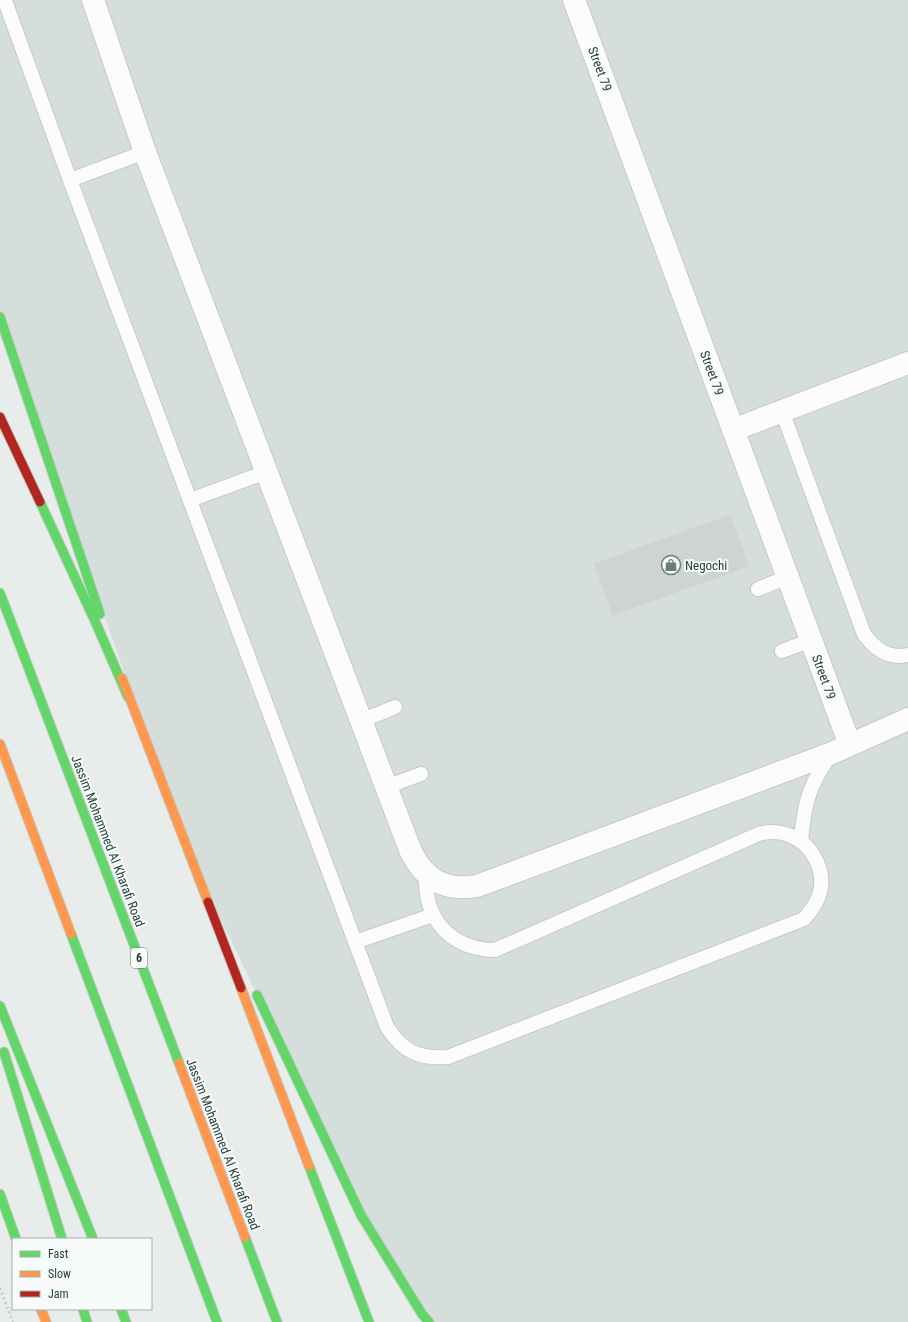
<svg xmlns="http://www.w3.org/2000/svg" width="908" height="1322" font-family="'Roboto Condensed',sans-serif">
	<rect width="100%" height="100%" fill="#e8edeb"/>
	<!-- built -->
	<path fill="#d6dedb" d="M 0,0 L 908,0 L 908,1322 L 429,1322 L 361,1215 L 179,830 L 0,317 Z"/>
	<!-- building -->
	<path fill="#cfd4d2" stroke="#d1d6d4" d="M 730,515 L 749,566 L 613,615 L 594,564 Z"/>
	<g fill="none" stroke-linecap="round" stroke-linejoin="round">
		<defs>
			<path id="lane" d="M 5,1 L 70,180 L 387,1027 C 403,1052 419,1059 448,1057 L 804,919 C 810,912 815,906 818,898 C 828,873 813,844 789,835 C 779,831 770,832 761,833 L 495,950 C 450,949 424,919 426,875
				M 70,180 L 145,152
				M 782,411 L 864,634 C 875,649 888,659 908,655
				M 190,500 L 266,472
				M 758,589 L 788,577
				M 782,651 L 811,640
				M 361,721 L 395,707
				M 386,787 L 421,774
				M 801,841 C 804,804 809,785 831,754
				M 355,942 L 433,915"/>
			<path id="street" d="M 93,0 L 145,152 L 411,852 C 426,881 445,891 477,886 L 832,753 L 908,719
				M 574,0 L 850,745
				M 733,430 L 908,363"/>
			<path id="fast" d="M 0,317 L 100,614
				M 40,502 L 95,621 L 128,697
				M 0,593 L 179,1063
				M 71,934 L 217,1322
				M 257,995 L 361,1215 L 422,1314 L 429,1322
				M 0,1006 L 93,1239
				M 4,1052 L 62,1239
				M 309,1166 L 369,1322
				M 0,1194 L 16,1239
				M 245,1237 L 277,1322
				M 83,1309 L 87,1322
				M 121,1309 L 126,1322"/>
			<path id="slow" d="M 122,678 L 208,902
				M 0,744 L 71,934
				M 241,988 L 309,1166
				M 179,1063 L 245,1237
				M 41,1309 L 46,1322"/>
			<path id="jam" d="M 0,417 L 40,502
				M 208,902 L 241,988"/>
		</defs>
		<!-- lane casing -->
		<use href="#lane" stroke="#c5cac8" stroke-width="16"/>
		<!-- street casing -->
		<use href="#street" stroke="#c5cac8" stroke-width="24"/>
		<!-- fast casing -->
		<use href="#fast" stroke="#c3ccc9" stroke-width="11"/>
		<!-- slow casing -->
		<use href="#slow" stroke="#c3ccc9" stroke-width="11"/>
		<!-- jam casing -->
		<use href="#jam" stroke="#c3ccc9" stroke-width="11"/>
		<!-- path -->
		<path stroke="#c3ccca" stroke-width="2.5" stroke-dasharray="2 3" stroke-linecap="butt" d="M 0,1288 L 13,1322"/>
		<!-- lane -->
		<use href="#lane" stroke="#fcfcfc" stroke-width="14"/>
		<!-- street -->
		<use href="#street" stroke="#fcfcfc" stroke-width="22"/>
		<!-- fast -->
		<use href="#fast" stroke="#63d668" stroke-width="9"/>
		<!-- slow -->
		<use href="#slow" stroke="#ff974d" stroke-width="9"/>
		<!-- jam -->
		<use href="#jam" stroke="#b3261e" stroke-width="9"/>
	</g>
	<!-- icons -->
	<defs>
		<symbol id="shop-ring" viewBox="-11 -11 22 22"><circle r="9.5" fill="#f7fbf9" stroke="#697e78" stroke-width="1.5"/><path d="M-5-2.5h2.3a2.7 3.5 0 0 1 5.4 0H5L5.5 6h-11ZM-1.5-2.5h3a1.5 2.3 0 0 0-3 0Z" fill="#697e78"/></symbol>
	</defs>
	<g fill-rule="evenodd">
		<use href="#shop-ring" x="660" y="554" width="22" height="22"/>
	</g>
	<g text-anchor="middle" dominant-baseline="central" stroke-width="4" stroke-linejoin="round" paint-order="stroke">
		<!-- shield labels -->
		<rect fill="#f7fbf9" stroke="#637a73" stroke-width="1" x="131" y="948" width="16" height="20" rx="3"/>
		<g font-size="12" font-weight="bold" fill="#24423a">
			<text x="139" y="958">6</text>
		</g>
		<!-- street labels -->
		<g font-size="13" fill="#24423a" stroke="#f7fbf9">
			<text transform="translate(600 69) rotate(70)">Street 79</text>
			<text transform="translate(712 373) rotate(70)">Street 79</text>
			<text transform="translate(824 677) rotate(70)">Street 79</text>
			<text transform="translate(108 841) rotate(69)">Jassim Mohammed Al Kharafi Road</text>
			<text transform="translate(223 1144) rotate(69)">Jassim Mohammed Al Kharafi Road</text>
		</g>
		<!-- poi labels -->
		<g font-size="13" fill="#24423a" stroke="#f7fbf9" text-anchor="start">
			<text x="685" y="565">Negochi</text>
		</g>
	</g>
	<!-- legend -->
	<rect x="12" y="1238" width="140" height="72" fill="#f7fbf9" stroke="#a3b1ad"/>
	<rect x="20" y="1251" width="20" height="6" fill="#63d668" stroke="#a3b1ad"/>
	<text x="48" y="1258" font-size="12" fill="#24423a">Fast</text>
	<rect x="20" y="1271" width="20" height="6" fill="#ff974d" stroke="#a3b1ad"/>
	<text x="48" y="1278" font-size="12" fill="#24423a">Slow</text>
	<rect x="20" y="1291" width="20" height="6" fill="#b3261e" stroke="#a3b1ad"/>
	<text x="48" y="1298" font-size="12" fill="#24423a">Jam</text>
</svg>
